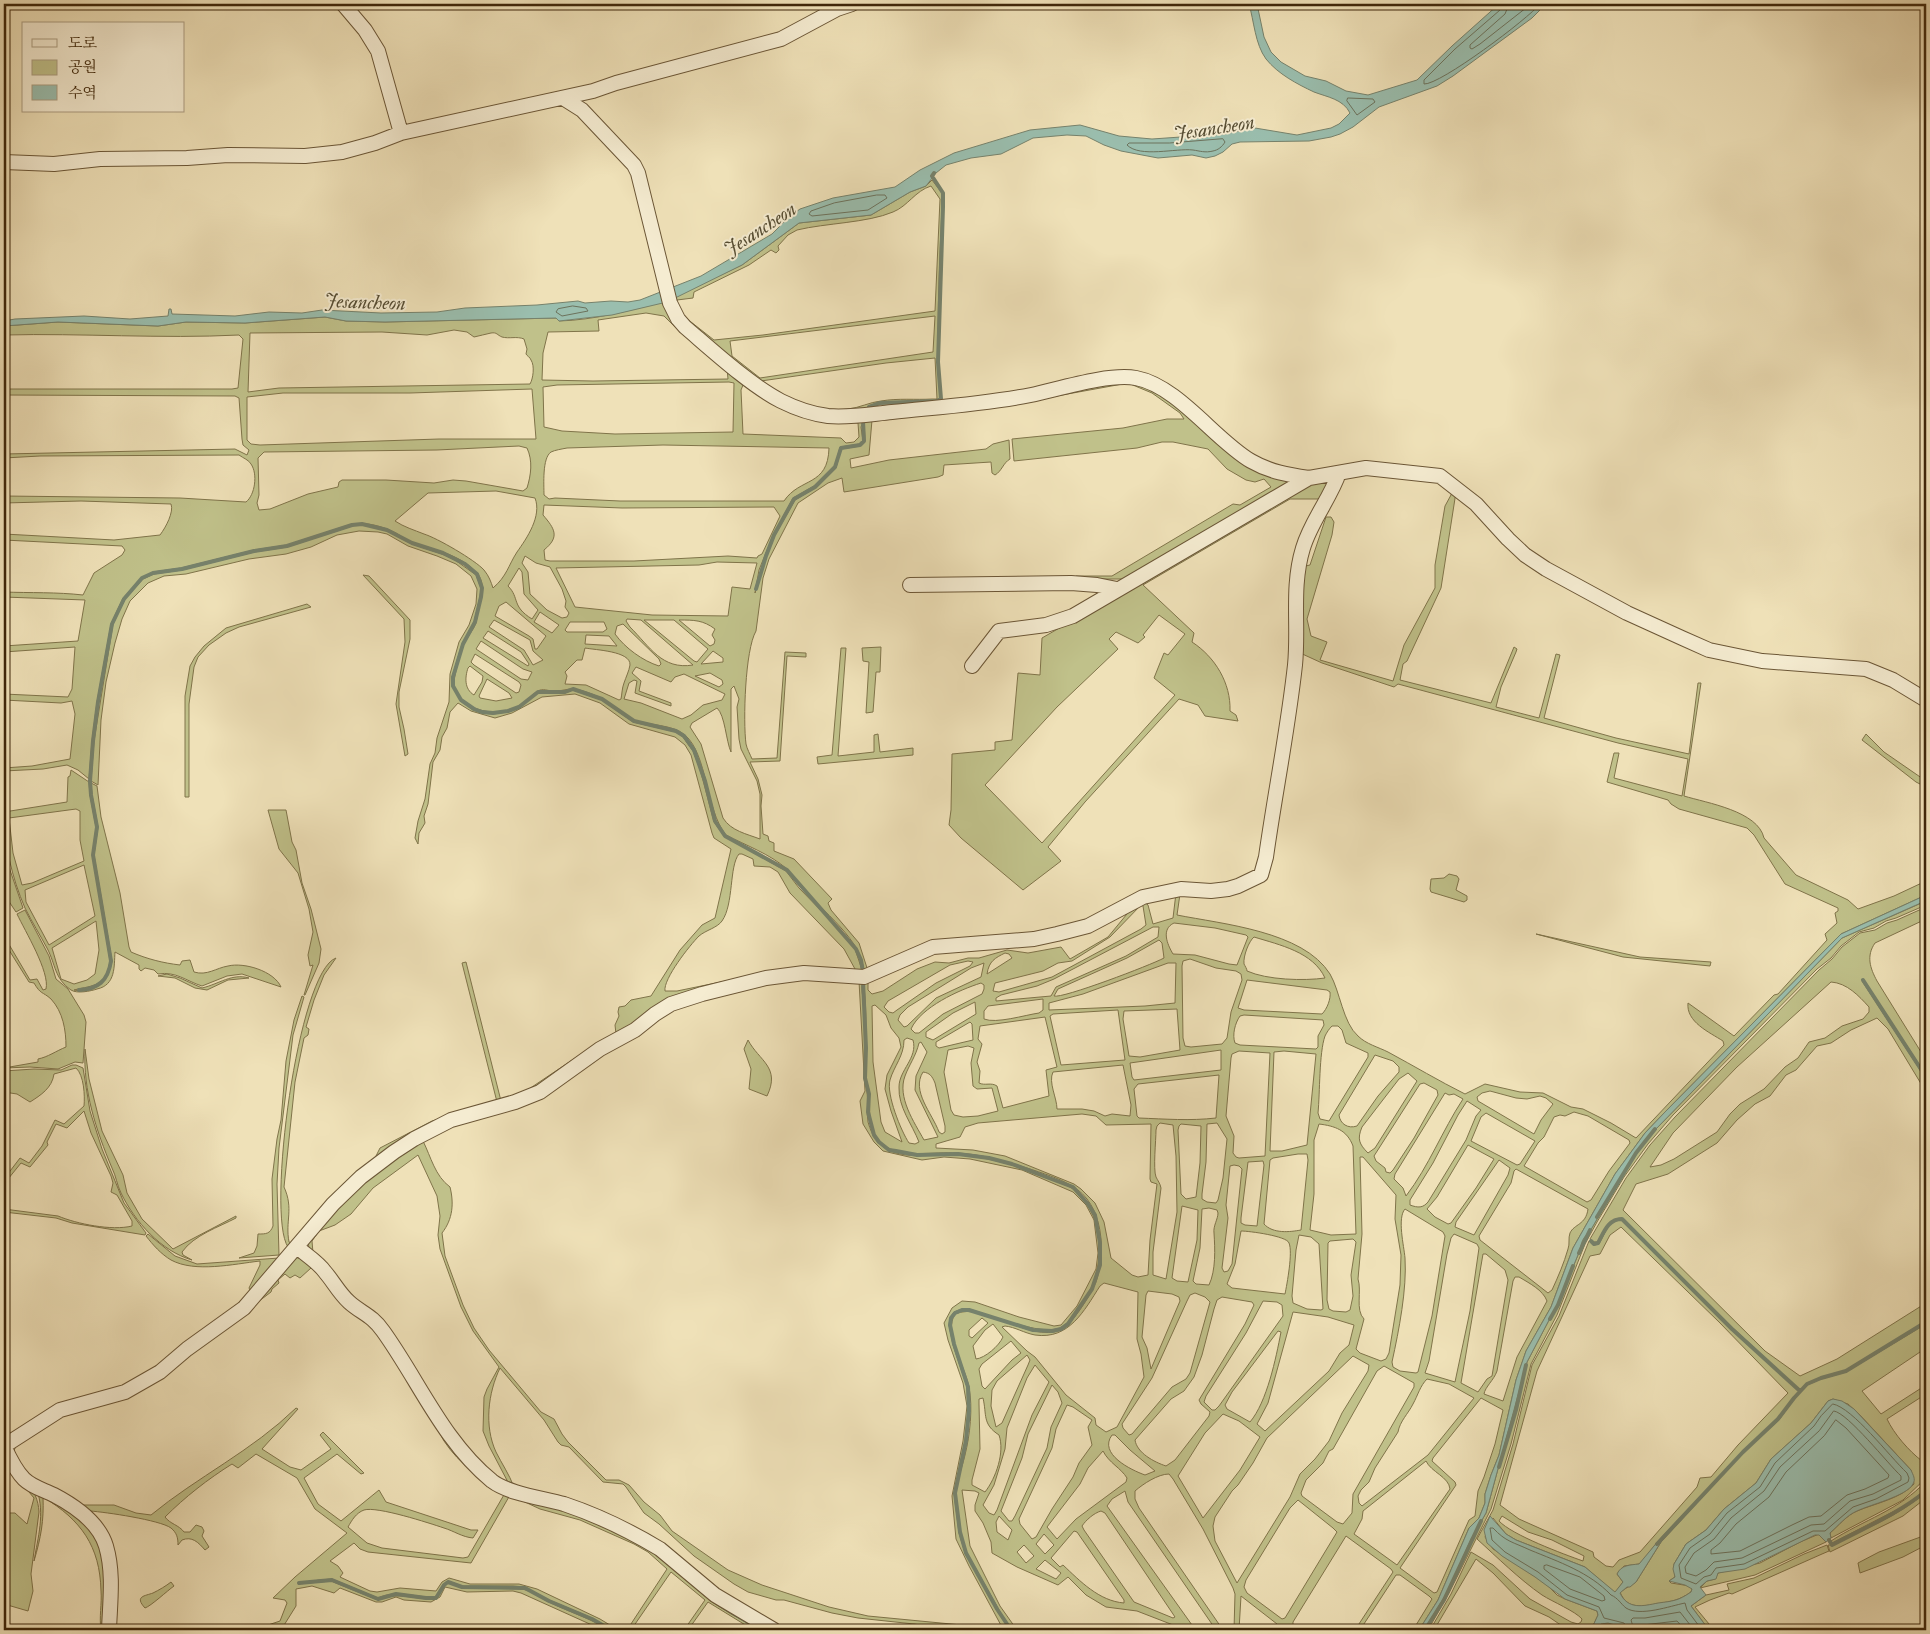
<svg xmlns="http://www.w3.org/2000/svg" width="1930" height="1634" font-family="'IM FELL Double Pica','Noto Serif KR',serif">
	<rect width="100%" height="100%" fill="#efe1b8"/>
	<filter id="stains"><feTurbulence type="fractalNoise" baseFrequency=".004" numOctaves="4"/><feColorMatrix values="0 0 0 0 .2 0 0 0 0 .09 0 0 0 0 .02 0 0 0 .5 -.17"/></filter>
	<radialGradient id="worn" r=".72"><stop offset=".6" stop-color="#630" stop-opacity="0"/><stop offset="1" stop-color="#630" stop-opacity=".3"/></radialGradient>
	<!-- green -->
	<path fill="#c0c18a" stroke="#80744a" fill-rule="evenodd" d="M 932,180 L 942,193 L 942,207 C 939,271 936,335 940,399 L 936,401 L 880,403 L 868,406 L 867,411 C 840,414 822,414 796,404 C 763,392 736,365 709,343 C 698,334 682,325 675,312 C 673,307 672,301 674,297 L 742,265 L 799,223 L 871,215 L 910,192 L 926,186 ZM 931,186 L 940,199 L 935,311 L 763,335 L 714,340 L 677,311 L 677,300 L 693,298 L 694,292 L 749,265 L 771,250 L 776,253 L 779,250 L 778,246 L 788,235 L 797,230 C 826,223 867,223 893,212 C 908,206 915,191 931,186 ZM 935,316 L 933,352 L 760,378 L 732,356 L 730,341 ZM 935,358 L 937,399 L 932,399 C 916,400 898,398 881,401 C 870,402 859,408 848,409 C 824,412 776,401 761,381 L 886,363 Z
		M 662,302 L 667,302 L 676,320 L 684,329 C 716,355 747,387 785,405 C 830,426 869,414 916,411 C 945,410 972,407 1000,403 L 1002,406 L 948,413 L 872,420 L 869,455 L 850,459 L 851,468 L 889,460 L 986,449 L 993,444 L 1009,440 L 1010,459 C 1003,463 1002,471 995,475 L 992,473 L 991,462 L 944,465 L 943,475 L 938,477 L 844,492 L 842,478 L 828,483 L 798,503 L 769,559 L 763,578 L 756,631 C 745,650 743,721 746,744 C 747,749 750,754 752,759 L 777,758 L 785,652 L 806,653 L 806,657 L 787,656 L 780,761 L 750,762 L 758,779 L 762,795 L 761,806 L 763,834 L 768,836 L 769,841 L 774,843 L 774,851 L 794,859 L 832,899 L 828,903 L 831,910 L 859,943 L 868,971 L 940,942 L 997,938 L 1062,930 L 1030,936 L 974,941 L 947,941 L 930,946 L 863,974 L 812,971 L 777,974 L 677,999 L 654,1012 L 634,1028 L 600,1046 L 529,1094 L 515,1100 L 453,1117 L 406,1141 L 353,1181 L 295,1244 L 291,1247 L 288,1247 C 266,1215 298,971 336,958 L 324,975 L 314,1000 L 306,1027 L 309,1029 L 308,1035 L 304,1038 L 295,1082 L 284,1187 C 294,1209 285,1221 289,1242 L 291,1243 L 298,1239 L 347,1183 L 375,1158 L 380,1148 L 432,1121 L 497,1102 L 462,963 L 466,962 L 501,1101 L 526,1091 L 599,1042 L 616,1034 L 615,1025 L 619,1016 L 618,1012 L 619,1007 L 625,1006 L 631,1000 L 651,996 L 680,950 L 702,925 L 715,918 L 731,849 L 714,838 L 712,833 L 691,755 L 685,745 L 675,737 L 629,724 L 600,703 L 575,694 L 542,697 L 512,713 L 495,718 L 471,711 L 458,703 L 450,712 L 447,728 L 442,737 L 440,750 L 433,762 L 428,804 L 424,816 L 425,823 L 419,833 L 418,844 L 415,838 L 418,821 L 425,799 L 430,764 L 435,753 L 437,738 L 449,702 L 450,674 L 459,642 L 469,625 L 476,604 L 477,589 L 471,576 L 456,564 L 437,556 L 408,546 L 387,534 L 378,532 L 359,531 L 337,535 L 311,547 L 286,554 L 249,559 L 186,574 L 164,576 L 148,583 L 130,601 L 122,619 L 115,643 L 106,682 L 101,720 L 98,785 L 91,781 L 94,741 L 113,624 L 125,599 L 143,579 L 154,574 L 182,570 L 254,552 L 287,547 L 352,526 L 362,524 L 387,531 L 412,544 L 442,554 L 455,560 L 476,575 L 481,588 L 480,597 L 474,622 L 462,644 L 452,677 L 452,686 L 461,701 L 473,710 L 481,713 L 493,714 L 508,712 L 520,707 L 539,692 L 565,693 L 573,690 L 602,700 L 633,722 L 676,732 L 683,737 L 693,751 L 700,769 L 714,822 L 724,836 L 786,871 L 799,888 L 839,929 L 855,949 L 863,973 C 867,944 819,908 801,887 C 796,881 793,874 787,869 C 770,854 745,845 726,835 C 705,809 708,755 685,735 C 672,724 650,726 634,720 C 625,717 617,709 609,703 C 601,697 586,691 575,689 C 568,688 560,692 553,691 C 548,691 543,688 538,691 C 532,694 527,701 520,705 C 502,716 477,714 461,699 C 458,695 454,690 454,686 C 453,678 461,650 465,642 C 468,636 474,629 476,623 C 477,619 477,615 478,611 C 481,599 487,583 476,572 C 459,554 434,550 412,542 C 406,540 401,536 396,533 C 382,526 367,522 352,524 L 287,545 L 254,550 L 181,568 L 153,572 L 142,578 L 123,598 L 111,624 L 97,702 L 92,741 L 89,779 L 78,770 L 67,765 L 43,769 L 4,771 L 4,768 L 32,766 L 70,759 L 75,714 L 72,701 L 61,703 L 4,700 L 4,694 L 68,697 L 72,689 L 75,647 L 4,652 L 4,646 L 78,641 L 85,600 L 4,597 L 4,592 C 30,593 57,592 83,595 L 94,573 L 122,555 L 125,550 L 122,546 L 4,540 L 4,534 L 114,540 L 160,535 C 166,527 174,512 171,504 L 81,501 L 4,503 L 4,496 L 180,498 L 246,502 C 255,495 258,474 251,464 C 249,460 243,458 239,455 L 40,456 L 4,458 L 4,454 L 235,449 L 247,455 L 249,450 L 243,445 L 242,439 L 239,398 L 235,396 L 4,395 L 4,389 L 232,389 L 238,388 L 243,339 L 239,335 C 161,339 82,333 4,335 L 4,326 L 58,322 L 158,326 L 186,322 L 245,323 L 325,317 L 346,321 L 385,322 L 556,318 L 559,321 C 594,320 628,311 662,302 ZM 646,313 L 664,316 L 682,334 L 727,368 L 728,379 L 593,381 L 542,380 L 543,353 L 548,332 L 599,331 L 598,320 ZM 454,330 L 467,332 L 474,337 C 480,336 485,334 491,333 C 497,332 497,335 502,337 C 509,339 517,336 524,339 L 527,349 L 526,354 C 527,356 530,357 531,360 C 535,366 533,379 530,384 L 279,388 L 248,392 L 250,333 L 382,332 L 427,335 ZM 729,382 L 734,383 L 733,432 L 615,434 L 562,431 L 544,427 L 543,387 L 557,385 ZM 748,383 L 779,404 L 810,418 L 858,423 L 859,437 L 854,442 L 846,443 L 841,438 L 743,434 L 741,390 L 743,385 ZM 532,389 L 536,439 L 439,439 L 260,445 L 251,444 L 247,440 L 247,397 L 283,393 L 410,393 ZM 864,420 L 865,441 L 860,446 L 841,449 L 836,468 L 815,488 L 795,500 L 775,535 L 761,570 L 755,593 L 759,570 L 765,555 L 774,534 L 793,498 L 814,486 L 835,467 L 840,447 L 860,444 L 863,441 L 861,427 ZM 663,445 L 829,448 C 828,487 800,477 784,501 L 620,501 L 555,498 L 549,499 L 544,495 C 544,485 542,458 551,452 C 555,450 562,449 567,448 ZM 519,446 L 527,448 C 533,461 531,475 527,488 L 523,491 L 466,481 L 453,480 L 434,483 L 386,480 L 342,480 L 339,482 L 338,487 L 308,494 L 270,509 L 259,510 L 257,503 L 259,495 L 258,458 L 264,452 L 437,450 ZM 496,491 L 535,498 C 542,516 527,538 517,552 C 508,566 507,576 493,588 C 491,582 489,576 484,570 C 475,560 437,538 424,534 C 414,530 404,527 395,521 L 428,493 ZM 544,505 L 622,508 L 774,507 L 780,516 L 762,554 L 758,556 L 757,558 L 728,556 L 634,561 L 550,561 L 545,560 L 544,550 C 560,537 555,529 543,515 ZM 525,556 L 536,563 L 550,567 L 562,589 L 566,601 L 565,607 L 569,613 L 567,617 L 562,618 L 547,610 L 530,594 L 528,572 L 522,563 ZM 717,562 L 757,563 L 750,589 L 732,587 L 728,616 L 652,615 L 575,607 L 556,568 L 699,565 ZM 519,568 L 522,572 L 524,594 L 538,610 L 532,619 C 511,606 520,598 508,586 ZM 506,602 L 546,636 L 537,649 L 535,649 L 533,639 L 529,636 L 495,616 L 499,606 ZM 540,612 L 559,625 L 552,633 L 534,622 ZM 627,619 L 641,620 L 693,665 C 662,670 650,647 630,627 L 626,621 ZM 494,620 L 530,640 L 533,651 L 543,660 L 533,665 L 524,650 L 489,627 ZM 644,620 L 674,620 L 708,649 L 697,662 L 694,661 ZM 679,620 C 694,620 703,620 715,629 L 712,635 L 715,640 L 714,644 L 710,646 ZM 570,622 L 604,622 L 607,629 L 603,632 L 567,632 L 565,630 ZM 623,624 L 659,659 L 661,664 L 659,666 C 643,661 625,648 615,634 L 617,626 ZM 488,631 L 521,652 L 529,664 L 528,666 L 483,638 ZM 586,635 L 609,636 L 617,646 L 585,644 ZM 481,641 L 523,669 L 532,672 L 528,680 L 521,679 L 476,649 ZM 585,648 C 595,650 631,651 630,665 C 629,671 626,677 624,683 C 622,688 622,694 621,699 L 619,700 L 586,685 L 565,684 L 567,676 L 565,672 L 577,660 L 582,660 ZM 713,651 L 723,658 L 723,662 L 701,664 ZM 475,654 L 519,682 L 521,685 L 519,692 L 516,693 L 474,665 L 471,662 ZM 470,666 L 483,676 L 482,682 L 474,695 C 464,689 465,677 468,668 ZM 636,667 L 671,682 L 675,677 L 684,674 L 725,694 L 722,700 L 703,705 L 691,715 L 682,719 L 641,703 L 624,699 L 629,683 L 634,680 L 637,681 L 635,693 L 671,706 L 671,703 L 639,691 L 641,681 L 632,673 ZM 710,673 L 722,680 L 723,684 L 719,687 L 695,676 ZM 487,679 L 509,693 L 512,698 L 496,701 L 480,698 L 479,696 ZM 734,686 L 739,699 L 737,707 L 739,739 L 741,749 L 757,781 L 760,794 L 760,839 C 747,834 731,831 723,818 L 701,744 L 690,727 L 692,723 L 717,708 C 725,715 726,741 731,752 L 731,689 ZM 739,854 L 742,854 L 753,859 L 754,866 L 770,867 L 778,872 L 790,893 L 844,949 L 855,969 L 853,972 L 784,969 L 677,991 L 665,991 C 663,979 690,945 699,936 C 706,930 717,928 722,921 C 734,904 729,866 739,854 Z
		M 1121,379 L 1146,384 L 1199,423 L 1295,481 L 1124,579 L 1076,579 L 1076,576 L 1112,576 L 1233,504 L 1240,505 L 1271,487 L 1264,479 L 1255,482 L 1246,480 L 1227,469 L 1208,449 L 1173,442 L 1162,442 L 1137,448 L 1014,461 L 1012,439 L 1123,428 L 1167,419 L 1184,419 L 1180,413 L 1152,393 L 1128,383 L 1007,405 Z
		M 1323,481 L 1327,483 L 1328,489 L 1301,541 L 1293,577 L 1291,607 L 1292,662 L 1280,741 L 1290,662 L 1289,606 L 1292,568 L 1301,535 L 1321,499 L 1290,499 L 1143,585 L 1194,633 L 1192,642 C 1215,657 1231,683 1230,711 L 1236,715 L 1238,721 L 1205,716 L 1198,705 L 1179,699 L 1085,802 L 1048,847 L 1061,861 L 1023,890 L 961,838 L 949,825 L 951,810 L 952,754 L 995,750 L 995,742 L 1012,740 L 1018,673 L 1040,675 L 1042,638 C 1116,596 1187,550 1261,510 C 1278,501 1304,483 1323,481 ZM 1159,615 L 1185,634 L 1168,655 L 1164,653 L 1154,678 L 1175,695 L 1042,843 L 985,785 L 1057,707 L 1118,649 L 1109,639 L 1116,632 L 1138,643 L 1145,637 L 1143,635 Z
		M 1452,490 L 1456,492 L 1441,588 L 1407,661 L 1403,664 L 1400,680 L 1491,703 L 1514,647 L 1517,649 L 1516,652 L 1501,687 L 1496,707 L 1539,718 L 1556,654 L 1560,655 L 1544,718 L 1616,738 L 1689,754 L 1698,683 L 1701,683 L 1684,796 C 1707,803 1758,811 1764,838 L 1796,875 L 1848,900 L 1858,909 L 1894,896 L 1926,881 L 1926,895 L 1841,934 L 1665,1112 L 1645,1133 L 1615,1174 L 1573,1248 L 1551,1307 L 1526,1351 L 1516,1380 L 1499,1455 L 1491,1475 L 1485,1494 L 1485,1503 L 1479,1518 L 1469,1528 L 1438,1600 L 1419,1630 L 1413,1630 L 1432,1599 L 1429,1596 L 1400,1575 L 1396,1575 L 1360,1630 L 1355,1630 L 1393,1572 L 1391,1569 L 1346,1536 L 1293,1622 L 1293,1627 L 1296,1630 L 1280,1630 L 1277,1624 L 1241,1596 L 1239,1630 L 1234,1630 L 1235,1594 L 1233,1588 L 1203,1529 L 1173,1479 L 1169,1474 C 1158,1474 1143,1484 1135,1491 L 1135,1499 L 1139,1508 L 1223,1630 L 1216,1630 L 1128,1502 L 1125,1491 L 1112,1499 L 1107,1506 L 1192,1625 L 1200,1630 L 1186,1630 L 1137,1611 L 1106,1607 L 1086,1595 L 1068,1577 L 1058,1585 L 1017,1567 L 992,1553 L 991,1542 L 983,1523 L 975,1511 L 975,1505 L 979,1493 L 975,1491 L 962,1490 L 970,1546 L 1000,1606 L 1017,1630 L 1012,1630 L 1008,1626 L 967,1553 C 960,1535 956,1512 956,1493 C 957,1479 962,1468 965,1455 C 970,1435 973,1408 969,1387 C 965,1366 943,1333 955,1314 C 985,1301 1028,1343 1061,1330 C 1072,1325 1091,1294 1096,1282 C 1106,1252 1104,1204 1072,1186 C 1059,1178 1042,1173 1027,1168 C 1004,1161 981,1154 957,1153 C 935,1151 898,1160 880,1142 C 866,1128 871,1110 869,1092 C 869,1087 866,1082 866,1078 C 865,1045 868,1011 863,980 C 860,989 864,999 864,1009 C 865,1032 864,1055 864,1077 C 864,1082 867,1087 867,1092 C 869,1102 866,1112 868,1122 C 870,1129 873,1137 878,1142 C 896,1163 935,1153 958,1155 C 991,1157 1022,1167 1053,1180 C 1059,1183 1068,1185 1073,1189 C 1102,1212 1105,1254 1092,1286 C 1089,1293 1084,1299 1080,1305 C 1074,1313 1069,1324 1060,1328 C 1041,1336 990,1315 969,1309 L 962,1309 L 954,1312 L 950,1318 L 949,1325 L 953,1345 L 967,1387 L 968,1411 L 965,1441 L 954,1493 L 959,1533 L 965,1553 L 996,1609 L 1010,1630 L 953,1630 L 914,1624 L 858,1618 L 832,1613 L 784,1600 L 776,1600 L 748,1592 L 734,1584 L 694,1556 L 659,1524 L 644,1513 L 626,1487 L 623,1484 L 603,1482 L 569,1447 L 561,1445 L 558,1442 L 544,1420 L 500,1368 C 488,1393 484,1426 496,1452 C 502,1464 509,1474 514,1487 L 510,1486 L 489,1446 L 483,1431 L 484,1397 L 487,1389 L 499,1367 L 473,1331 L 461,1307 L 440,1249 L 438,1235 L 440,1216 L 437,1196 L 418,1155 L 373,1188 L 351,1214 L 335,1225 L 319,1231 L 312,1241 L 313,1253 L 309,1249 L 308,1239 L 312,1233 C 358,1179 411,1131 481,1114 L 452,1126 L 423,1141 C 431,1157 435,1176 450,1187 C 454,1203 453,1219 442,1233 L 445,1256 L 463,1305 L 474,1328 L 489,1350 L 541,1412 L 554,1419 L 562,1434 L 568,1442 L 606,1480 L 619,1480 L 629,1485 L 644,1502 L 660,1515 L 672,1531 L 728,1570 L 762,1585 L 829,1607 L 868,1616 L 1003,1629 L 969,1566 L 956,1539 L 952,1496 L 963,1441 L 967,1406 L 963,1383 L 948,1340 L 944,1323 L 952,1308 L 962,1301 L 975,1302 L 1019,1317 L 1054,1326 L 1061,1325 L 1077,1306 L 1096,1269 L 1098,1253 L 1094,1220 L 1086,1205 L 1073,1192 L 1022,1170 L 970,1159 L 944,1157 L 922,1160 L 883,1151 L 874,1142 L 863,1124 L 860,1101 L 865,1091 L 859,981 L 848,977 L 870,976 L 888,968 L 868,980 L 868,990 L 872,994 L 883,991 L 917,969 L 935,962 L 949,963 L 968,958 L 979,958 L 1007,950 L 1028,953 L 1061,947 L 1070,959 L 1108,937 L 1136,903 L 1142,900 L 1148,905 L 1153,924 L 1173,918 L 1176,893 L 1185,891 L 1180,894 L 1177,915 C 1222,924 1303,931 1330,974 C 1340,991 1343,1023 1358,1036 C 1366,1044 1378,1047 1388,1052 C 1414,1066 1439,1081 1465,1094 L 1485,1084 L 1520,1092 L 1543,1093 L 1571,1107 L 1583,1109 L 1611,1123 L 1636,1138 L 1724,1045 L 1723,1041 C 1709,1032 1686,1022 1688,1003 L 1734,1036 L 1774,995 L 1778,994 L 1827,940 L 1825,934 L 1837,923 L 1835,913 L 1838,911 L 1838,908 L 1785,884 L 1754,835 L 1747,828 L 1679,809 L 1671,804 L 1668,800 L 1607,782 L 1614,753 L 1619,753 L 1614,778 L 1682,796 L 1688,759 L 1618,743 L 1398,684 L 1394,687 L 1322,663 L 1298,652 L 1299,588 L 1301,567 L 1310,565 L 1326,517 L 1331,517 L 1334,522 L 1332,535 L 1307,619 L 1311,636 L 1327,642 L 1320,660 L 1393,681 L 1404,645 L 1435,588 L 1435,565 L 1445,506 L 1451,495 ZM 1141,905 L 1143,906 L 1146,925 L 1141,929 L 1052,977 L 999,992 L 993,991 L 995,983 L 1043,971 L 1058,963 L 1072,961 L 1110,937 ZM 1174,923 L 1215,928 L 1246,935 L 1248,937 L 1237,965 L 1229,964 L 1195,955 L 1173,954 C 1167,944 1161,929 1174,923 ZM 1153,927 L 1159,927 L 1158,937 L 1126,956 L 1056,987 L 1051,996 L 996,1001 L 996,998 L 1001,995 L 1037,986 L 1054,979 ZM 1254,937 C 1280,945 1313,952 1325,978 C 1304,981 1267,980 1247,971 C 1247,969 1245,966 1244,964 C 1243,956 1249,941 1254,937 ZM 1159,940 L 1162,943 L 1164,958 C 1151,965 1062,999 1054,996 L 1058,989 L 1127,958 ZM 1005,953 L 1009,954 L 1012,958 L 987,974 C 989,961 995,958 1005,953 ZM 1190,959 L 1216,968 L 1236,971 L 1241,974 L 1242,980 L 1231,1012 L 1227,1038 L 1222,1044 L 1191,1047 L 1185,1046 L 1183,1038 L 1182,966 L 1183,961 ZM 968,961 L 973,962 L 970,966 L 936,983 L 897,1010 L 893,1013 L 889,1012 L 884,1007 L 888,1001 L 950,965 ZM 984,963 L 981,977 L 936,998 L 907,1026 L 904,1027 L 898,1020 L 900,1015 L 908,1007 L 971,968 ZM 1168,963 L 1176,963 L 1175,1003 L 1145,1006 L 1049,1010 L 1049,1003 L 1083,994 ZM 1247,980 L 1327,990 L 1330,992 C 1331,999 1327,1009 1322,1014 L 1244,1010 L 1238,1008 ZM 981,983 L 984,985 L 984,989 L 982,994 L 943,1014 L 919,1033 L 915,1033 L 911,1029 C 921,1007 959,990 981,983 ZM 1043,999 L 1043,1010 L 1039,1013 C 1025,1015 996,1024 984,1019 L 984,1011 L 988,1006 ZM 975,1002 L 976,1014 L 933,1040 L 926,1037 L 926,1032 L 953,1013 ZM 875,1005 L 886,1015 L 891,1028 L 899,1038 L 901,1047 L 887,1075 L 885,1089 L 891,1111 L 902,1142 L 885,1132 L 881,1122 L 873,1062 L 872,1006 ZM 1177,1009 L 1180,1050 L 1140,1057 L 1129,1056 L 1123,1019 L 1124,1011 ZM 1118,1010 L 1125,1060 L 1061,1065 L 1050,1016 L 1053,1014 ZM 1244,1015 L 1323,1020 L 1324,1025 L 1318,1036 L 1318,1047 L 1316,1049 L 1240,1045 L 1235,1043 C 1232,1035 1235,1023 1240,1016 ZM 1045,1017 L 1057,1067 L 1046,1070 L 1049,1096 L 1003,1108 L 997,1086 C 991,1082 985,1086 979,1083 L 980,1071 L 977,1062 L 982,1044 L 978,1039 L 980,1026 ZM 970,1022 L 972,1024 L 973,1040 L 939,1048 L 936,1046 L 936,1042 ZM 1332,1026 L 1338,1026 L 1342,1030 L 1346,1043 L 1368,1053 L 1368,1057 L 1329,1121 L 1320,1119 L 1318,1113 C 1320,1093 1319,1053 1325,1036 C 1327,1032 1329,1029 1332,1026 ZM 907,1038 L 913,1040 C 918,1058 899,1070 899,1087 C 898,1107 912,1124 919,1142 L 915,1144 L 909,1143 C 901,1131 886,1094 890,1080 C 894,1066 904,1056 904,1040 ZM 921,1042 L 927,1052 L 916,1076 L 915,1090 L 938,1137 L 924,1140 C 914,1122 897,1097 905,1076 C 909,1065 916,1056 919,1043 ZM 968,1046 L 974,1048 L 971,1063 L 973,1086 L 977,1089 L 992,1088 L 998,1111 L 978,1116 L 963,1117 L 954,1115 L 951,1110 L 944,1072 L 948,1050 ZM 1221,1050 L 1221,1070 L 1134,1080 L 1132,1077 L 1130,1063 ZM 1239,1051 L 1270,1053 L 1265,1156 L 1239,1158 L 1236,1157 L 1233,1153 L 1234,1136 L 1226,1116 L 1231,1058 L 1232,1054 ZM 1284,1051 L 1316,1054 L 1307,1145 L 1282,1151 L 1270,1151 L 1274,1052 ZM 1375,1055 L 1393,1061 L 1399,1067 L 1399,1072 L 1378,1096 L 1357,1126 C 1348,1129 1340,1124 1339,1115 ZM 1123,1065 L 1131,1105 L 1130,1116 L 1112,1114 L 1105,1116 L 1094,1111 L 1082,1109 L 1057,1109 C 1057,1098 1048,1082 1053,1072 ZM 923,1072 C 930,1073 932,1076 935,1083 L 945,1126 L 945,1132 L 942,1134 L 939,1132 C 932,1113 911,1091 923,1072 ZM 1408,1073 L 1417,1081 L 1375,1148 L 1368,1153 C 1359,1144 1357,1139 1362,1127 L 1399,1079 ZM 1219,1075 L 1216,1118 C 1190,1121 1165,1119 1139,1118 L 1137,1116 L 1134,1089 L 1138,1084 ZM 1424,1083 L 1437,1090 L 1438,1095 L 1414,1138 L 1393,1170 L 1390,1173 L 1386,1172 L 1385,1168 L 1376,1161 L 1374,1156 L 1420,1084 ZM 1490,1091 L 1516,1098 L 1527,1099 L 1540,1096 L 1546,1098 L 1553,1104 L 1541,1120 L 1534,1134 L 1478,1101 L 1477,1097 L 1482,1093 ZM 1445,1093 L 1449,1095 L 1454,1094 L 1463,1099 C 1442,1131 1429,1166 1406,1196 L 1403,1188 L 1394,1179 L 1395,1174 ZM 1467,1101 L 1481,1110 L 1476,1116 L 1466,1140 L 1428,1202 C 1423,1208 1418,1208 1410,1205 L 1410,1200 L 1433,1163 L 1458,1115 ZM 1574,1112 L 1588,1116 L 1629,1140 L 1630,1143 L 1609,1171 L 1591,1200 L 1587,1202 L 1524,1166 L 1538,1143 L 1544,1137 L 1554,1117 L 1560,1115 L 1565,1116 ZM 1486,1113 L 1535,1141 L 1520,1164 L 1517,1165 L 1471,1141 L 1481,1117 ZM 1082,1114 L 1096,1116 L 1106,1125 L 1151,1124 L 1150,1179 L 1151,1182 L 1157,1184 L 1150,1240 L 1148,1275 L 1138,1277 L 1132,1275 L 1111,1258 L 1104,1222 L 1095,1203 L 1081,1189 L 1074,1184 L 1005,1156 L 973,1150 L 936,1148 L 936,1144 L 960,1137 L 965,1127 L 978,1123 ZM 1160,1123 L 1173,1125 L 1176,1156 L 1177,1212 L 1166,1279 L 1153,1275 L 1153,1252 L 1161,1188 C 1160,1183 1158,1181 1156,1177 C 1153,1169 1156,1140 1156,1130 L 1157,1126 ZM 1217,1123 L 1227,1139 L 1223,1178 L 1218,1200 L 1216,1203 L 1207,1202 L 1202,1199 L 1202,1194 L 1206,1162 L 1207,1124 ZM 1181,1124 L 1201,1126 L 1200,1163 L 1196,1197 L 1186,1199 L 1181,1194 L 1178,1130 L 1179,1126 ZM 1319,1124 C 1335,1126 1347,1130 1353,1146 L 1356,1234 L 1331,1235 L 1310,1230 L 1314,1194 L 1314,1140 ZM 1468,1145 L 1494,1159 L 1476,1188 L 1451,1223 L 1448,1224 L 1435,1217 L 1427,1209 L 1437,1197 ZM 1298,1154 L 1307,1154 L 1308,1160 L 1301,1230 C 1290,1232 1273,1234 1264,1224 L 1270,1160 L 1273,1158 ZM 1360,1157 L 1363,1157 L 1396,1195 L 1395,1219 L 1401,1255 L 1400,1285 L 1389,1353 L 1386,1359 L 1381,1361 L 1360,1353 L 1356,1349 L 1364,1319 C 1355,1310 1362,1291 1358,1279 L 1362,1234 ZM 1499,1160 L 1510,1168 L 1508,1175 L 1474,1235 L 1455,1227 L 1456,1222 ZM 1263,1161 L 1264,1165 L 1257,1226 L 1245,1225 L 1241,1223 L 1241,1218 L 1248,1162 ZM 1234,1165 L 1239,1166 L 1242,1169 L 1241,1178 L 1232,1264 L 1228,1271 L 1224,1272 L 1222,1268 L 1228,1218 L 1226,1205 L 1230,1166 ZM 1516,1169 L 1588,1209 C 1586,1225 1574,1224 1570,1233 C 1568,1238 1570,1244 1568,1249 C 1564,1263 1558,1277 1552,1290 L 1548,1293 L 1480,1240 L 1479,1236 L 1511,1183 L 1514,1171 ZM 1182,1206 L 1198,1210 L 1197,1240 L 1188,1282 L 1177,1281 L 1172,1278 ZM 1209,1208 L 1217,1210 L 1218,1213 C 1218,1219 1213,1226 1214,1233 C 1215,1249 1216,1270 1209,1285 L 1196,1284 L 1193,1281 L 1200,1248 L 1202,1209 ZM 1405,1209 L 1443,1232 L 1445,1236 L 1432,1316 L 1418,1372 L 1416,1373 L 1400,1371 L 1393,1367 L 1392,1362 C 1399,1330 1407,1289 1405,1258 C 1404,1246 1397,1218 1405,1209 ZM 1241,1231 C 1249,1231 1287,1236 1289,1243 C 1293,1252 1287,1284 1285,1294 L 1232,1288 L 1227,1284 L 1235,1264 ZM 1454,1234 L 1477,1244 L 1479,1248 L 1470,1311 L 1455,1382 L 1425,1373 L 1429,1361 L 1447,1254 L 1451,1238 ZM 1299,1235 L 1311,1237 L 1319,1244 L 1323,1309 L 1321,1310 L 1307,1309 L 1293,1303 L 1292,1296 L 1296,1250 ZM 1353,1239 L 1356,1242 L 1351,1275 L 1353,1296 L 1350,1310 L 1346,1312 L 1333,1311 L 1329,1309 L 1327,1300 L 1328,1243 L 1330,1241 ZM 1483,1254 L 1486,1254 L 1505,1270 L 1508,1280 L 1492,1376 L 1487,1379 L 1478,1392 L 1461,1383 ZM 1515,1277 L 1519,1277 C 1529,1283 1543,1290 1547,1301 L 1517,1357 L 1503,1401 L 1484,1394 C 1485,1387 1494,1380 1497,1371 L 1513,1281 ZM 1104,1283 L 1138,1292 L 1137,1339 L 1141,1354 L 1144,1377 L 1117,1427 L 1106,1432 L 1096,1425 L 1095,1418 L 1066,1395 L 1035,1357 L 1027,1351 L 1002,1327 L 1005,1326 C 1015,1327 1024,1333 1035,1335 C 1069,1340 1084,1311 1100,1286 ZM 1148,1291 L 1172,1294 L 1179,1297 L 1180,1301 L 1151,1369 L 1147,1348 L 1142,1337 L 1146,1295 ZM 1195,1293 L 1205,1297 L 1210,1302 L 1190,1373 L 1186,1379 L 1172,1387 L 1132,1434 L 1129,1435 L 1123,1428 L 1122,1424 L 1152,1378 L 1187,1301 L 1190,1295 ZM 1222,1297 L 1252,1302 L 1254,1305 L 1245,1324 L 1199,1400 L 1201,1404 L 1210,1412 L 1209,1416 L 1175,1460 L 1166,1466 C 1154,1462 1137,1453 1135,1440 L 1171,1399 L 1184,1391 L 1194,1377 L 1202,1355 L 1214,1309 L 1217,1300 ZM 1263,1301 L 1277,1302 L 1282,1305 L 1283,1316 L 1219,1406 L 1215,1410 L 1212,1410 L 1204,1402 L 1206,1396 L 1246,1333 ZM 1293,1312 L 1328,1317 L 1354,1325 L 1349,1345 L 1340,1353 L 1329,1371 L 1265,1431 L 1257,1424 L 1268,1403 ZM 982,1318 L 988,1323 L 972,1338 L 969,1336 L 969,1330 ZM 993,1324 L 1003,1337 C 999,1346 985,1358 976,1359 L 973,1346 L 985,1330 ZM 1278,1331 L 1281,1332 C 1276,1358 1267,1402 1250,1422 L 1227,1409 L 1225,1405 L 1232,1392 ZM 1011,1341 L 1021,1353 L 1012,1360 L 985,1389 L 982,1386 L 979,1369 L 982,1364 ZM 1027,1355 L 1030,1360 L 1028,1365 L 1002,1423 L 996,1427 L 991,1406 L 992,1390 L 997,1381 ZM 1353,1356 L 1369,1365 L 1368,1371 L 1342,1413 L 1329,1441 L 1315,1459 L 1300,1474 L 1290,1497 L 1237,1583 L 1215,1541 L 1213,1526 L 1215,1517 L 1232,1491 L 1238,1485 L 1253,1463 L 1267,1438 ZM 1035,1365 L 1049,1382 L 1032,1415 L 997,1510 L 994,1515 L 989,1513 L 983,1505 L 994,1485 L 998,1472 L 1005,1449 L 1007,1428 L 1027,1378 ZM 1384,1366 L 1414,1383 L 1414,1387 L 1353,1494 L 1352,1513 L 1343,1524 L 1337,1522 L 1302,1496 L 1301,1493 L 1306,1480 L 1323,1463 L 1329,1451 L 1333,1449 L 1377,1371 ZM 1427,1379 L 1449,1384 L 1474,1398 L 1428,1455 L 1362,1506 L 1359,1503 L 1358,1496 L 1361,1490 L 1369,1482 L 1375,1468 L 1398,1432 C 1400,1421 1408,1414 1413,1404 C 1418,1395 1420,1386 1427,1379 ZM 1052,1385 L 1058,1392 L 1062,1403 L 1051,1427 L 1047,1448 L 1015,1516 L 1012,1521 L 1009,1521 L 1001,1511 L 1022,1458 L 1028,1434 ZM 983,1398 C 987,1415 982,1424 999,1435 C 1005,1452 996,1478 985,1492 L 972,1485 L 972,1480 L 980,1449 L 979,1404 L 979,1399 ZM 1481,1398 L 1503,1410 L 1495,1444 L 1484,1477 L 1478,1491 L 1475,1516 L 1469,1520 L 1437,1592 L 1434,1593 L 1400,1568 L 1456,1485 L 1455,1482 L 1432,1461 L 1433,1458 ZM 1067,1405 L 1073,1407 L 1092,1420 L 1088,1427 L 1092,1445 L 1079,1463 L 1073,1477 L 1052,1509 L 1036,1537 L 1032,1539 L 1020,1524 L 1019,1519 L 1052,1448 L 1056,1429 ZM 1223,1414 L 1239,1421 L 1260,1437 L 1240,1470 L 1203,1518 L 1178,1476 L 1205,1433 ZM 1112,1435 L 1115,1435 L 1130,1450 L 1155,1471 L 1145,1475 C 1131,1470 1098,1454 1112,1435 ZM 1103,1451 C 1109,1463 1121,1468 1127,1478 L 1126,1482 L 1076,1519 L 1057,1539 L 1047,1527 L 1080,1484 L 1088,1468 ZM 1426,1461 C 1431,1472 1449,1477 1450,1489 L 1397,1565 L 1354,1534 L 1362,1519 L 1363,1511 ZM 1298,1500 L 1333,1528 L 1337,1532 L 1285,1618 L 1282,1619 L 1247,1593 L 1244,1587 L 1246,1580 L 1290,1508 ZM 1101,1511 L 1105,1513 L 1175,1617 L 1173,1618 L 1134,1602 L 1084,1530 L 1082,1526 C 1086,1520 1094,1513 1101,1511 ZM 999,1516 L 1012,1530 L 1008,1540 L 997,1532 L 996,1522 ZM 1074,1531 L 1077,1532 L 1124,1600 L 1124,1603 C 1099,1601 1080,1581 1063,1565 L 1060,1567 L 1051,1558 ZM 1044,1534 L 1054,1545 L 1045,1554 L 1036,1544 ZM 1024,1545 L 1034,1556 L 1026,1563 L 1017,1552 ZM 1045,1560 L 1061,1573 L 1056,1579 L 1036,1569 Z
		M 363,575 L 369,576 L 410,620 L 410,639 L 399,692 L 399,707 L 404,729 L 408,754 L 405,756 L 396,704 L 405,642 L 404,619 Z
		M 307,604 L 311,607 L 239,627 L 226,633 L 209,645 L 198,657 L 194,667 L 189,704 L 189,797 L 185,797 L 185,696 L 190,666 L 195,657 L 204,646 L 226,628 Z
		M 881,647 L 880,672 L 876,672 L 873,712 L 866,713 L 869,662 L 863,661 L 862,648 Z
		M 841,648 L 846,648 L 838,756 L 874,752 L 874,735 L 878,734 L 880,752 L 913,748 L 913,755 L 818,764 L 817,757 L 832,755 Z
		M 1866,734 L 1884,752 L 1926,781 L 1926,787 L 1916,782 L 1862,740 Z
		M 71,770 L 89,782 L 90,795 L 96,827 L 93,855 L 110,961 C 106,987 94,985 74,990 C 95,994 109,981 112,961 L 94,855 L 98,827 L 92,795 L 91,783 L 97,786 L 101,817 L 120,893 L 129,947 L 131,952 C 147,959 163,963 180,965 L 182,961 L 190,960 L 194,972 C 207,976 216,968 228,966 C 244,962 274,971 281,987 L 242,974 L 227,976 L 202,986 C 186,981 176,971 158,974 L 154,970 L 145,968 L 141,971 L 139,969 L 139,965 L 115,952 C 114,966 116,985 97,989 C 91,991 77,994 71,990 C 54,978 56,965 47,948 C 40,935 32,922 25,908 C 12,878 4,844 4,812 L 67,802 L 68,777 L 70,776 ZM 76,809 L 80,811 L 80,840 L 84,861 L 32,883 L 22,885 L 13,853 L 9,818 ZM 84,865 L 95,916 L 49,945 L 26,902 L 25,890 ZM 96,921 L 99,950 L 95,974 L 87,980 L 74,984 L 61,979 L 52,948 Z
		M 268,810 L 286,810 L 292,842 L 296,850 L 302,883 L 311,909 L 321,949 L 319,963 L 305,995 L 304,995 L 313,965 L 310,966 L 308,955 L 313,932 L 309,909 L 298,873 L 279,849 Z
		M 4,839 L 10,870 L 22,905 L 23,908 L 16,912 L 4,894 Z
		M 1449,874 L 1457,876 L 1459,879 L 1456,890 L 1467,896 L 1467,900 L 1464,902 L 1431,892 L 1430,889 L 1431,879 L 1444,878 Z
		M 1926,901 L 1926,905 L 1896,918 L 1886,921 L 1874,928 L 1859,932 L 1841,946 L 1831,958 L 1817,969 L 1673,1115 L 1648,1144 L 1624,1177 L 1597,1222 L 1585,1244 L 1557,1315 L 1531,1364 L 1511,1444 L 1491,1509 L 1449,1593 L 1428,1630 L 1424,1630 L 1448,1591 L 1471,1539 L 1486,1513 L 1527,1362 L 1559,1301 L 1580,1250 C 1581,1243 1583,1237 1589,1233 L 1630,1162 L 1655,1130 L 1842,938 Z
		M 1926,907 L 1926,919 L 1875,943 C 1866,956 1870,968 1877,981 L 1926,1060 L 1926,1075 L 1864,980 L 1862,981 L 1926,1079 L 1926,1092 L 1888,1029 L 1877,1018 L 1851,1030 L 1831,1043 L 1817,1046 L 1796,1070 L 1786,1075 L 1770,1096 L 1755,1104 L 1737,1120 L 1717,1143 L 1668,1174 L 1636,1184 L 1623,1210 L 1765,1351 L 1800,1376 L 1837,1359 L 1926,1303 L 1926,1321 C 1900,1337 1873,1354 1846,1370 C 1831,1379 1815,1375 1800,1390 L 1733,1328 L 1622,1218 C 1608,1218 1604,1231 1598,1242 L 1594,1242 L 1590,1239 L 1626,1178 L 1650,1145 L 1675,1117 L 1819,970 L 1832,959 L 1842,947 L 1860,933 L 1875,930 L 1887,923 L 1897,920 ZM 1831,982 C 1847,983 1859,996 1869,1007 L 1869,1012 L 1863,1019 L 1842,1026 L 1825,1038 L 1809,1042 L 1798,1058 L 1785,1067 L 1764,1089 L 1740,1104 L 1730,1114 L 1717,1132 L 1674,1159 L 1661,1165 L 1650,1167 L 1673,1133 L 1737,1067 Z
		M 25,910 L 49,956 L 56,979 L 68,989 L 84,1015 L 86,1022 L 83,1063 L 75,1062 L 58,1069 L 30,1067 L 4,1068 L 38,1062 L 38,1059 C 48,1057 56,1051 66,1047 C 66,1030 63,1012 51,999 C 42,991 41,995 34,983 L 29,982 L 4,942 L 4,936 L 30,980 L 37,979 L 43,990 L 46,989 C 50,972 25,931 17,914 Z
		M 1536,934 L 1640,957 L 1711,962 L 1710,966 L 1623,957 Z
		M 167,974 L 180,978 L 202,988 C 219,984 232,973 249,978 L 228,980 L 207,990 L 195,988 L 175,978 L 158,976 Z
		M 302,996 L 304,997 L 293,1035 L 279,1148 L 277,1184 L 279,1255 L 239,1258 L 254,1253 L 257,1246 L 258,1234 C 266,1234 270,1234 273,1226 L 272,1179 L 277,1139 L 281,1120 L 286,1061 L 294,1020 Z
		M 748,1040 C 759,1061 781,1067 767,1096 L 749,1089 L 751,1069 L 744,1049 Z
		M 85,1049 L 89,1079 L 102,1131 L 123,1175 L 127,1193 L 142,1219 L 173,1249 L 236,1216 L 236,1218 C 219,1227 194,1235 182,1252 L 183,1255 L 192,1260 C 161,1251 135,1222 121,1193 C 117,1185 116,1176 112,1168 C 96,1130 83,1091 85,1049 Z
		M 72,1065 L 76,1065 L 83,1068 L 90,1111 L 102,1149 L 124,1203 L 146,1233 L 145,1235 L 72,1223 L 56,1218 L 4,1212 L 4,1209 L 58,1216 C 77,1224 112,1231 132,1226 L 132,1221 L 117,1195 L 111,1192 L 113,1183 L 111,1176 L 91,1133 L 84,1111 L 67,1128 L 56,1124 L 47,1142 L 48,1145 L 30,1167 L 21,1163 L 4,1184 L 4,1179 L 20,1158 L 29,1163 L 42,1146 L 55,1120 L 64,1124 L 84,1106 C 85,1096 84,1075 76,1068 L 54,1074 C 52,1088 41,1095 30,1102 L 17,1094 L 4,1092 L 4,1071 L 34,1069 L 61,1070 Z
		M 1616,1220 L 1621,1220 L 1732,1330 L 1799,1391 L 1778,1419 L 1743,1451 L 1659,1540 L 1644,1559 L 1639,1564 L 1624,1566 L 1617,1574 L 1623,1582 L 1615,1593 L 1585,1567 L 1516,1540 L 1506,1534 L 1493,1518 L 1485,1537 L 1493,1549 L 1545,1583 L 1557,1595 L 1565,1599 L 1597,1611 L 1598,1615 L 1591,1630 L 1568,1630 L 1549,1617 L 1525,1606 L 1493,1573 L 1476,1559 L 1434,1630 L 1430,1630 L 1451,1594 L 1471,1552 L 1493,1565 L 1530,1599 L 1571,1622 L 1578,1624 L 1581,1622 L 1582,1619 C 1575,1611 1553,1602 1542,1595 C 1519,1579 1498,1558 1477,1539 L 1493,1510 L 1513,1444 L 1532,1365 L 1559,1316 L 1589,1241 L 1594,1245 L 1599,1244 L 1610,1223 ZM 1621,1227 L 1719,1322 L 1788,1393 L 1738,1445 L 1711,1477 L 1700,1478 L 1697,1487 L 1640,1552 L 1619,1560 L 1613,1567 L 1606,1566 L 1594,1557 L 1593,1552 L 1519,1519 L 1500,1505 L 1537,1371 L 1590,1256 L 1600,1254 L 1610,1235 ZM 1502,1516 L 1528,1532 L 1552,1540 L 1584,1556 L 1583,1561 C 1563,1554 1512,1535 1499,1521 Z
		M 148,1234 L 175,1256 L 197,1264 L 279,1258 L 259,1288 L 148,1376 L 119,1387 C 146,1375 167,1358 190,1341 C 211,1325 232,1309 251,1292 L 249,1288 L 260,1265 L 260,1261 C 234,1264 195,1273 171,1260 C 161,1254 153,1245 146,1236 Z
		M 294,1257 L 307,1260 L 322,1272 L 346,1302 L 379,1330 L 400,1359 L 449,1438 L 467,1460 L 486,1478 L 508,1491 L 561,1506 L 601,1521 L 655,1548 L 717,1599 L 769,1630 L 763,1630 L 714,1600 L 659,1554 L 648,1548 L 712,1602 L 731,1614 L 760,1630 L 754,1630 L 750,1628 L 745,1630 L 747,1626 L 708,1602 L 688,1630 L 684,1630 L 705,1600 L 671,1572 L 631,1630 L 627,1630 L 667,1569 L 648,1552 L 634,1544 L 580,1520 L 540,1509 L 510,1495 L 471,1563 L 368,1552 L 360,1549 L 354,1543 L 330,1561 L 338,1566 L 343,1573 L 340,1577 L 370,1591 L 377,1592 L 400,1588 L 436,1591 L 442,1582 L 449,1578 L 470,1584 L 519,1584 L 537,1589 L 600,1619 L 618,1630 L 613,1630 L 592,1618 L 549,1600 L 525,1587 L 513,1586 L 462,1586 L 448,1581 L 443,1585 L 436,1597 C 415,1598 398,1589 378,1598 L 332,1579 L 319,1580 L 298,1584 L 331,1581 L 378,1600 C 399,1591 414,1600 436,1599 L 444,1586 L 448,1583 C 472,1591 496,1585 521,1589 C 531,1590 540,1598 549,1602 C 569,1612 590,1618 609,1630 L 603,1630 L 521,1593 L 513,1591 L 467,1592 L 445,1587 L 440,1597 L 431,1602 L 404,1600 L 396,1597 L 382,1602 L 376,1602 L 340,1588 L 334,1593 L 312,1586 L 296,1589 L 296,1606 L 281,1630 L 265,1630 L 268,1625 L 280,1621 L 287,1603 L 285,1600 L 273,1598 L 295,1577 L 347,1533 L 315,1509 L 297,1478 L 256,1454 L 238,1468 L 232,1464 C 208,1479 185,1497 165,1517 C 170,1524 179,1525 184,1532 L 190,1532 L 196,1525 L 202,1527 L 204,1531 L 202,1536 L 209,1547 L 205,1550 C 198,1542 192,1536 182,1540 L 178,1545 C 178,1538 177,1533 171,1528 C 160,1520 105,1512 90,1511 C 95,1517 102,1523 105,1530 C 122,1560 111,1598 116,1630 L 112,1630 C 111,1599 120,1556 100,1528 C 94,1519 84,1512 75,1505 L 114,1505 L 136,1513 L 151,1515 C 197,1477 252,1451 296,1408 L 298,1409 L 262,1449 L 290,1467 L 301,1470 L 331,1449 L 320,1435 L 323,1432 L 364,1473 L 361,1474 L 337,1454 L 304,1478 L 318,1504 L 341,1521 L 379,1490 L 386,1502 L 471,1530 L 478,1530 L 473,1538 C 462,1537 454,1531 444,1528 C 429,1523 377,1506 364,1510 C 356,1513 352,1520 348,1527 L 367,1543 L 382,1548 L 463,1558 L 468,1557 L 505,1493 C 482,1480 459,1464 444,1441 C 439,1433 436,1423 431,1414 C 417,1388 401,1360 382,1336 C 370,1322 353,1315 341,1301 C 332,1291 326,1272 311,1268 L 300,1278 L 295,1275 L 290,1278 L 285,1274 L 278,1280 L 279,1283 L 272,1289 L 271,1292 C 244,1313 216,1333 189,1354 C 166,1372 148,1390 119,1400 C 108,1404 94,1403 82,1407 C 68,1411 14,1437 14,1452 C 14,1474 44,1482 56,1493 C 36,1484 12,1473 11,1447 L 23,1436 L 59,1414 L 71,1409 L 120,1395 L 161,1374 L 191,1350 L 247,1309 L 264,1291 L 285,1262 Z
		M 1926,1324 L 1926,1348 L 1862,1391 L 1881,1414 L 1926,1385 L 1926,1394 L 1887,1419 C 1894,1434 1909,1451 1922,1461 L 1926,1460 L 1926,1478 L 1903,1500 L 1831,1538 L 1830,1533 C 1838,1526 1847,1515 1857,1511 C 1876,1503 1900,1499 1914,1484 L 1911,1470 L 1860,1415 L 1848,1404 L 1833,1399 L 1828,1401 L 1811,1423 L 1771,1459 L 1756,1483 L 1724,1509 L 1706,1530 L 1686,1544 L 1674,1564 L 1675,1577 L 1669,1581 L 1671,1583 L 1690,1586 L 1692,1589 L 1691,1592 C 1678,1601 1672,1601 1657,1604 C 1642,1606 1627,1610 1620,1592 L 1636,1582 L 1661,1542 L 1744,1452 L 1779,1420 L 1795,1398 L 1807,1385 L 1821,1379 L 1846,1372 Z
		M 4,1454 C 19,1472 38,1488 39,1512 L 31,1574 L 33,1591 L 28,1611 L 4,1604 L 4,1517 L 10,1513 L 15,1513 L 27,1524 L 34,1498 L 4,1462 Z
		M 1926,1481 L 1926,1489 L 1908,1504 L 1832,1543 L 1831,1541 C 1863,1520 1900,1510 1926,1481 Z
		M 37,1490 L 85,1521 L 103,1551 L 107,1630 L 101,1630 C 99,1617 102,1604 101,1591 C 100,1546 81,1520 43,1497 C 44,1521 41,1537 34,1561 C 38,1537 45,1514 37,1490 Z
		M 1926,1492 L 1926,1498 L 1903,1516 L 1830,1552 L 1828,1545 L 1832,1545 C 1864,1529 1899,1516 1926,1492 Z
		M 1819,1534 L 1826,1542 L 1755,1575 L 1700,1588 L 1707,1581 L 1715,1579 L 1718,1573 L 1760,1563 L 1800,1542 Z
		M 1926,1535 L 1926,1545 L 1903,1557 L 1860,1573 L 1858,1563 L 1879,1552 Z
		M 1827,1545 L 1829,1551 L 1822,1554 L 1732,1594 L 1729,1593 L 1710,1600 L 1695,1607 L 1714,1630 L 1709,1630 L 1691,1606 L 1706,1595 L 1729,1590 L 1727,1584 L 1754,1578 L 1804,1554 Z
		M 171,1582 L 174,1586 C 167,1591 151,1606 145,1608 C 134,1596 145,1596 153,1593 C 159,1590 166,1586 171,1582 Z
		M 1608,1623 L 1632,1630 L 1599,1630 L 1601,1624 Z"/>
	<!-- water -->
	<path fill="#9abeae" stroke="#76826c" d="M 1249,4 L 1257,4 L 1264,37 L 1271,52 L 1281,62 L 1305,76 L 1326,81 L 1346,91 L 1368,95 L 1417,80 L 1452,46 L 1499,4 L 1546,4 L 1532,18 L 1453,76 L 1437,86 L 1379,107 L 1353,127 L 1340,134 L 1331,137 L 1309,141 L 1240,142 L 1232,144 L 1223,152 L 1215,156 L 1206,158 L 1192,155 L 1158,158 L 1121,151 L 1104,145 L 1086,136 L 1067,135 L 1033,138 L 1001,154 L 971,158 L 946,165 L 936,173 L 926,186 L 910,192 L 871,215 L 799,223 L 742,265 L 667,302 L 612,315 L 559,321 L 556,318 L 385,322 L 346,321 L 325,317 L 245,323 L 186,322 L 158,326 L 58,322 L 4,326 L 4,321 L 15,319 L 84,316 L 130,319 L 168,316 L 169,309 L 171,309 L 172,314 L 235,316 L 269,312 L 302,313 L 322,310 L 381,313 L 437,312 L 465,308 L 537,305 L 578,301 L 585,303 L 611,301 L 628,302 L 640,300 L 701,276 L 772,234 L 788,218 L 800,209 L 833,198 L 895,187 L 920,170 L 954,153 L 1030,130 L 1080,125 L 1119,136 L 1152,139 L 1224,134 L 1255,128 L 1297,135 L 1331,128 L 1339,124 L 1350,113 C 1343,99 1327,97 1314,92 C 1297,84 1278,74 1266,59 C 1255,44 1254,21 1249,4 Z
		M 1926,895 L 1926,901 L 1923,902 L 1842,938 L 1655,1130 L 1630,1162 L 1589,1233 C 1583,1237 1581,1243 1580,1250 L 1559,1301 L 1527,1362 L 1486,1513 L 1471,1539 L 1448,1591 L 1424,1630 L 1419,1630 L 1438,1600 L 1469,1528 L 1479,1518 L 1485,1503 L 1485,1494 L 1491,1475 L 1499,1455 L 1516,1380 L 1526,1351 L 1551,1307 L 1573,1248 L 1615,1174 L 1645,1133 L 1665,1112 L 1841,934 Z
		M 1833,1399 L 1842,1401 L 1854,1409 L 1911,1470 C 1913,1475 1916,1479 1913,1484 C 1907,1496 1869,1505 1857,1511 C 1847,1515 1838,1526 1830,1533 L 1831,1538 L 1826,1542 L 1819,1535 L 1815,1535 L 1745,1569 L 1718,1573 L 1716,1579 L 1707,1581 L 1700,1587 L 1706,1595 L 1691,1606 L 1709,1630 L 1632,1630 L 1608,1623 L 1601,1624 L 1599,1630 L 1591,1630 L 1598,1615 L 1597,1611 L 1565,1599 L 1535,1577 L 1502,1556 L 1487,1543 L 1484,1530 L 1490,1516 L 1506,1534 L 1516,1540 L 1585,1567 L 1615,1592 L 1623,1582 L 1617,1574 C 1621,1565 1630,1565 1639,1564 L 1659,1540 L 1661,1542 L 1636,1582 L 1630,1587 L 1627,1587 L 1620,1593 C 1628,1610 1643,1606 1658,1603 C 1673,1601 1678,1601 1691,1592 L 1692,1589 L 1685,1585 L 1669,1581 L 1675,1577 L 1673,1569 L 1674,1564 L 1686,1544 L 1706,1530 L 1724,1509 L 1756,1483 L 1771,1459 L 1811,1423 L 1828,1401 Z"/>
	<g fill="none" stroke-linecap="round" stroke-linejoin="round">
		<!-- shore -->
		<path stroke="#6c725c" stroke-width="1" d="M 1502,4 L 1500,10 L 1455,49 L 1424,80 L 1424,84 C 1440,85 1528,19 1540,4
			M 1509,4 L 1505,14 L 1470,45 L 1470,48 L 1472,49 L 1480,44 L 1531,4
			M 1348,98 L 1373,99 L 1375,102 L 1357,115 L 1347,101 Z
			M 1223,139 L 1225,142 C 1222,147 1218,150 1213,151 C 1205,153 1200,151 1193,150 C 1176,148 1140,158 1127,145 L 1129,143 L 1169,143 Z
			M 877,195 L 885,195 L 887,198 L 868,210 L 812,216 L 809,214 L 811,211 L 834,203 Z
			M 573,306 L 586,308 L 588,311 L 562,316 L 556,312 L 558,309 Z
			M 1833,1404 C 1853,1408 1889,1456 1907,1473 L 1909,1478 L 1908,1482 L 1876,1499 L 1853,1507 L 1825,1531 L 1813,1531 L 1744,1564 L 1716,1568 L 1711,1575 L 1704,1577 L 1696,1584 L 1681,1578 L 1679,1565 L 1690,1548 L 1710,1534 L 1727,1513 L 1760,1487 L 1775,1463 L 1814,1426 L 1821,1416 Z
			M 1834,1411 C 1848,1413 1888,1464 1901,1476 L 1901,1480 L 1873,1494 L 1850,1501 L 1824,1524 L 1811,1525 L 1742,1558 L 1714,1562 L 1706,1570 L 1696,1576 L 1686,1573 L 1685,1567 L 1694,1553 L 1714,1539 L 1731,1518 L 1764,1491 L 1780,1467 L 1819,1431 Z
			M 1836,1420 L 1846,1428 L 1889,1475 L 1888,1478 L 1865,1489 L 1847,1495 L 1821,1516 L 1809,1517 L 1792,1525 L 1740,1551 L 1711,1554 L 1711,1550 L 1720,1543 L 1736,1524 L 1769,1497 L 1786,1472 L 1824,1436 Z
			M 1547,1565 L 1580,1577 L 1604,1596 L 1605,1600 L 1602,1601 L 1570,1589 L 1544,1569 L 1544,1566 Z
			M 1628,1630 L 1624,1623 L 1604,1618 L 1599,1607 L 1567,1595 L 1538,1572 L 1505,1552 L 1492,1540 L 1490,1528 L 1493,1528 C 1506,1542 1513,1542 1530,1550 C 1559,1562 1589,1572 1611,1595 C 1618,1598 1621,1604 1626,1608 C 1640,1617 1670,1606 1685,1603 L 1687,1610 L 1702,1630
			M 1634,1630 L 1631,1620 L 1633,1618 L 1645,1618 L 1680,1612 L 1694,1630
			M 1642,1630 L 1643,1625 L 1677,1621 L 1685,1630"/>
		<!-- stream -->
		<path stroke="#76826c" stroke-width="4" d="M 869,407 L 880,403 L 936,401 L 941,399 L 938,362 L 943,207 L 943,193 L 932,176 L 934,173
			M 756,589 L 766,556 L 774,535 L 794,499 L 815,487 L 835,467 L 841,448 L 860,445 L 864,441 L 863,421
			M 1863,980 L 1926,1077
			M 863,981 L 866,1048 L 865,1078 L 869,1094 L 868,1112 L 874,1135 L 879,1142 L 889,1150 L 896,1151 L 917,1155 L 958,1154 L 989,1158 L 1012,1164 L 1073,1187 L 1088,1204 L 1095,1215 L 1100,1243 L 1100,1265 L 1092,1289 L 1068,1324 L 1061,1329 L 1052,1331 L 1033,1330 L 969,1310 L 962,1310 L 955,1313 L 951,1318 L 950,1325 L 954,1344 L 968,1387 L 969,1411 L 966,1441 L 955,1493 L 960,1532 L 966,1553 L 997,1609 L 1011,1630
			M 79,990 C 98,989 108,981 111,961 L 93,855 L 97,827 L 91,795 L 90,781 L 93,741 L 98,702 L 112,624 L 124,599 L 142,578 L 153,573 L 182,569 L 254,551 L 287,546 L 352,525 L 362,524 L 387,530 L 412,543 L 443,553 L 465,564 L 477,574 L 482,588 L 481,597 L 475,622 L 463,644 L 453,677 L 453,686 L 461,700 L 474,709 L 482,712 L 493,713 L 508,711 L 519,707 L 538,692 L 565,692 L 573,689 L 602,699 L 634,721 L 676,731 L 684,736 L 694,750 L 705,781 L 715,821 L 725,836 L 787,870 L 856,949 L 861,960 L 863,972
			M 1597,1217 L 1636,1153 L 1655,1129
			M 1591,1241 L 1594,1244 L 1598,1243 C 1604,1232 1608,1219 1622,1219 L 1732,1329 L 1800,1391
			M 1579,1253 L 1590,1230
			M 1550,1319 L 1558,1305 L 1573,1266
			M 1499,1467 L 1516,1410 L 1526,1365
			M 1829,1540 L 1832,1545 C 1864,1528 1898,1514 1926,1491
			M 1657,1544 L 1743,1452 L 1778,1419 L 1794,1398 L 1807,1384 L 1821,1378 L 1846,1371 L 1926,1322
			M 299,1583 L 332,1580 L 378,1599 L 396,1594 L 426,1598 L 436,1598 L 444,1585 L 448,1582 L 462,1587 L 525,1588 L 549,1601 L 592,1619 L 611,1630
			M 720,1605 L 748,1622
			M 1425,1630 L 1444,1600 L 1481,1521"/>
		<defs>
			<path id="minor" d="M 343,4 L 365,30 L 378,51 L 401,133
				M 563,98 L 582,110 L 634,165 L 638,173 L 670,303 L 678,319 L 685,327 C 712,350 750,385 781,401 C 795,408 812,414 828,416 C 849,418 871,414 892,412 C 939,407 985,404 1031,395 C 1059,389 1109,373 1136,378 C 1178,386 1215,440 1251,461 C 1270,472 1289,475 1309,478
				M 4,162 L 54,164 L 100,159 L 187,158 L 228,155 L 305,156 L 342,152 L 375,143 L 401,133 L 593,91 L 616,83 L 781,39 L 837,9 L 852,4
				M 910,585 L 1071,583 L 1097,585 L 1117,589
				M 972,666 L 999,631 L 1046,625 L 1073,616 L 1309,478 L 1366,468 L 1440,476 L 1476,504 L 1508,539 L 1525,555 L 1546,569 L 1627,613 L 1682,638 L 1709,650 L 1762,661 L 1866,669 L 1893,680 L 1926,700
				M 297,1247 C 306,1255 318,1262 325,1272 C 333,1281 339,1293 349,1302 C 361,1313 372,1315 383,1331 C 419,1381 443,1441 492,1481 C 509,1494 543,1498 564,1504 C 597,1515 630,1531 660,1549 L 715,1595 L 774,1630
				M 4,1446 L 60,1410 L 125,1392 L 160,1372 L 187,1349 L 244,1308 L 333,1204 L 361,1177 L 394,1152 L 414,1139 L 451,1120 L 515,1102 L 540,1092 L 600,1049 L 635,1030 L 655,1014 L 671,1004 L 702,994 L 766,978 L 804,973 L 864,977 L 933,947 L 1034,939 L 1057,934 L 1088,926 L 1143,897 L 1181,889 L 1211,891 L 1228,889 L 1238,886 L 1261,875 L 1266,857 C 1275,793 1288,729 1295,665 C 1299,626 1291,587 1303,548 C 1311,521 1330,499 1339,473
				M 4,1446 C 9,1457 15,1470 24,1479 C 32,1487 44,1490 54,1495 C 75,1506 99,1523 106,1546 C 114,1573 110,1602 109,1630"/>
		</defs>
		<!-- minor casing -->
		<use href="#minor" stroke="#6b5636" stroke-width="16"/>
		<!-- minor -->
		<use href="#minor" stroke="#f5ecd1" stroke-width="14"/>
	</g>
	<g text-anchor="middle" dominant-baseline="central" stroke-width="4" stroke-linejoin="round" paint-order="stroke">
		<!-- water labels -->
		<g font-size="20" font-style="italic" fill="#564d33" stroke="#f5ecd1">
			<text transform="translate(1214 128) rotate(-9)">Jesancheon</text>
			<text transform="translate(760 229) rotate(-33)">Jesancheon</text>
			<text transform="translate(365 302) rotate(2)">Jesancheon</text>
		</g>
	</g>
	<!-- margin -->
	<rect width="1930" height="1634" fill="none" stroke="#efe1b8" stroke-width="20"/>
	<rect x="5" y="5" width="1920" height="1624" fill="none" stroke="#3f270a" stroke-width="2.5"/>
	<rect x="10" y="10" width="1910" height="1614" fill="none" stroke="#3f270a"/>
	<!-- legend -->
	<rect x="22" y="22" width="162" height="90" fill="#f5ecd1" stroke="#ac9d81"/>
	<rect x="32" y="39" width="25" height="8" fill="#f5ecd1" stroke="#ac9d81"/>
	<text x="68" y="48" font-size="15" fill="#3f270a">도로</text>
	<rect x="32" y="60" width="25" height="15" fill="#c0c18a" stroke="#ac9d81"/>
	<text x="68" y="72" font-size="15" fill="#3f270a">공원</text>
	<rect x="32" y="85" width="25" height="15" fill="#9abeae" stroke="#ac9d81"/>
	<text x="68" y="98" font-size="15" fill="#3f270a">수역</text>
	<rect width="100%" height="100%" filter="url(#stains)"/>
	<rect width="100%" height="100%" fill="url(#worn)"/>
</svg>
